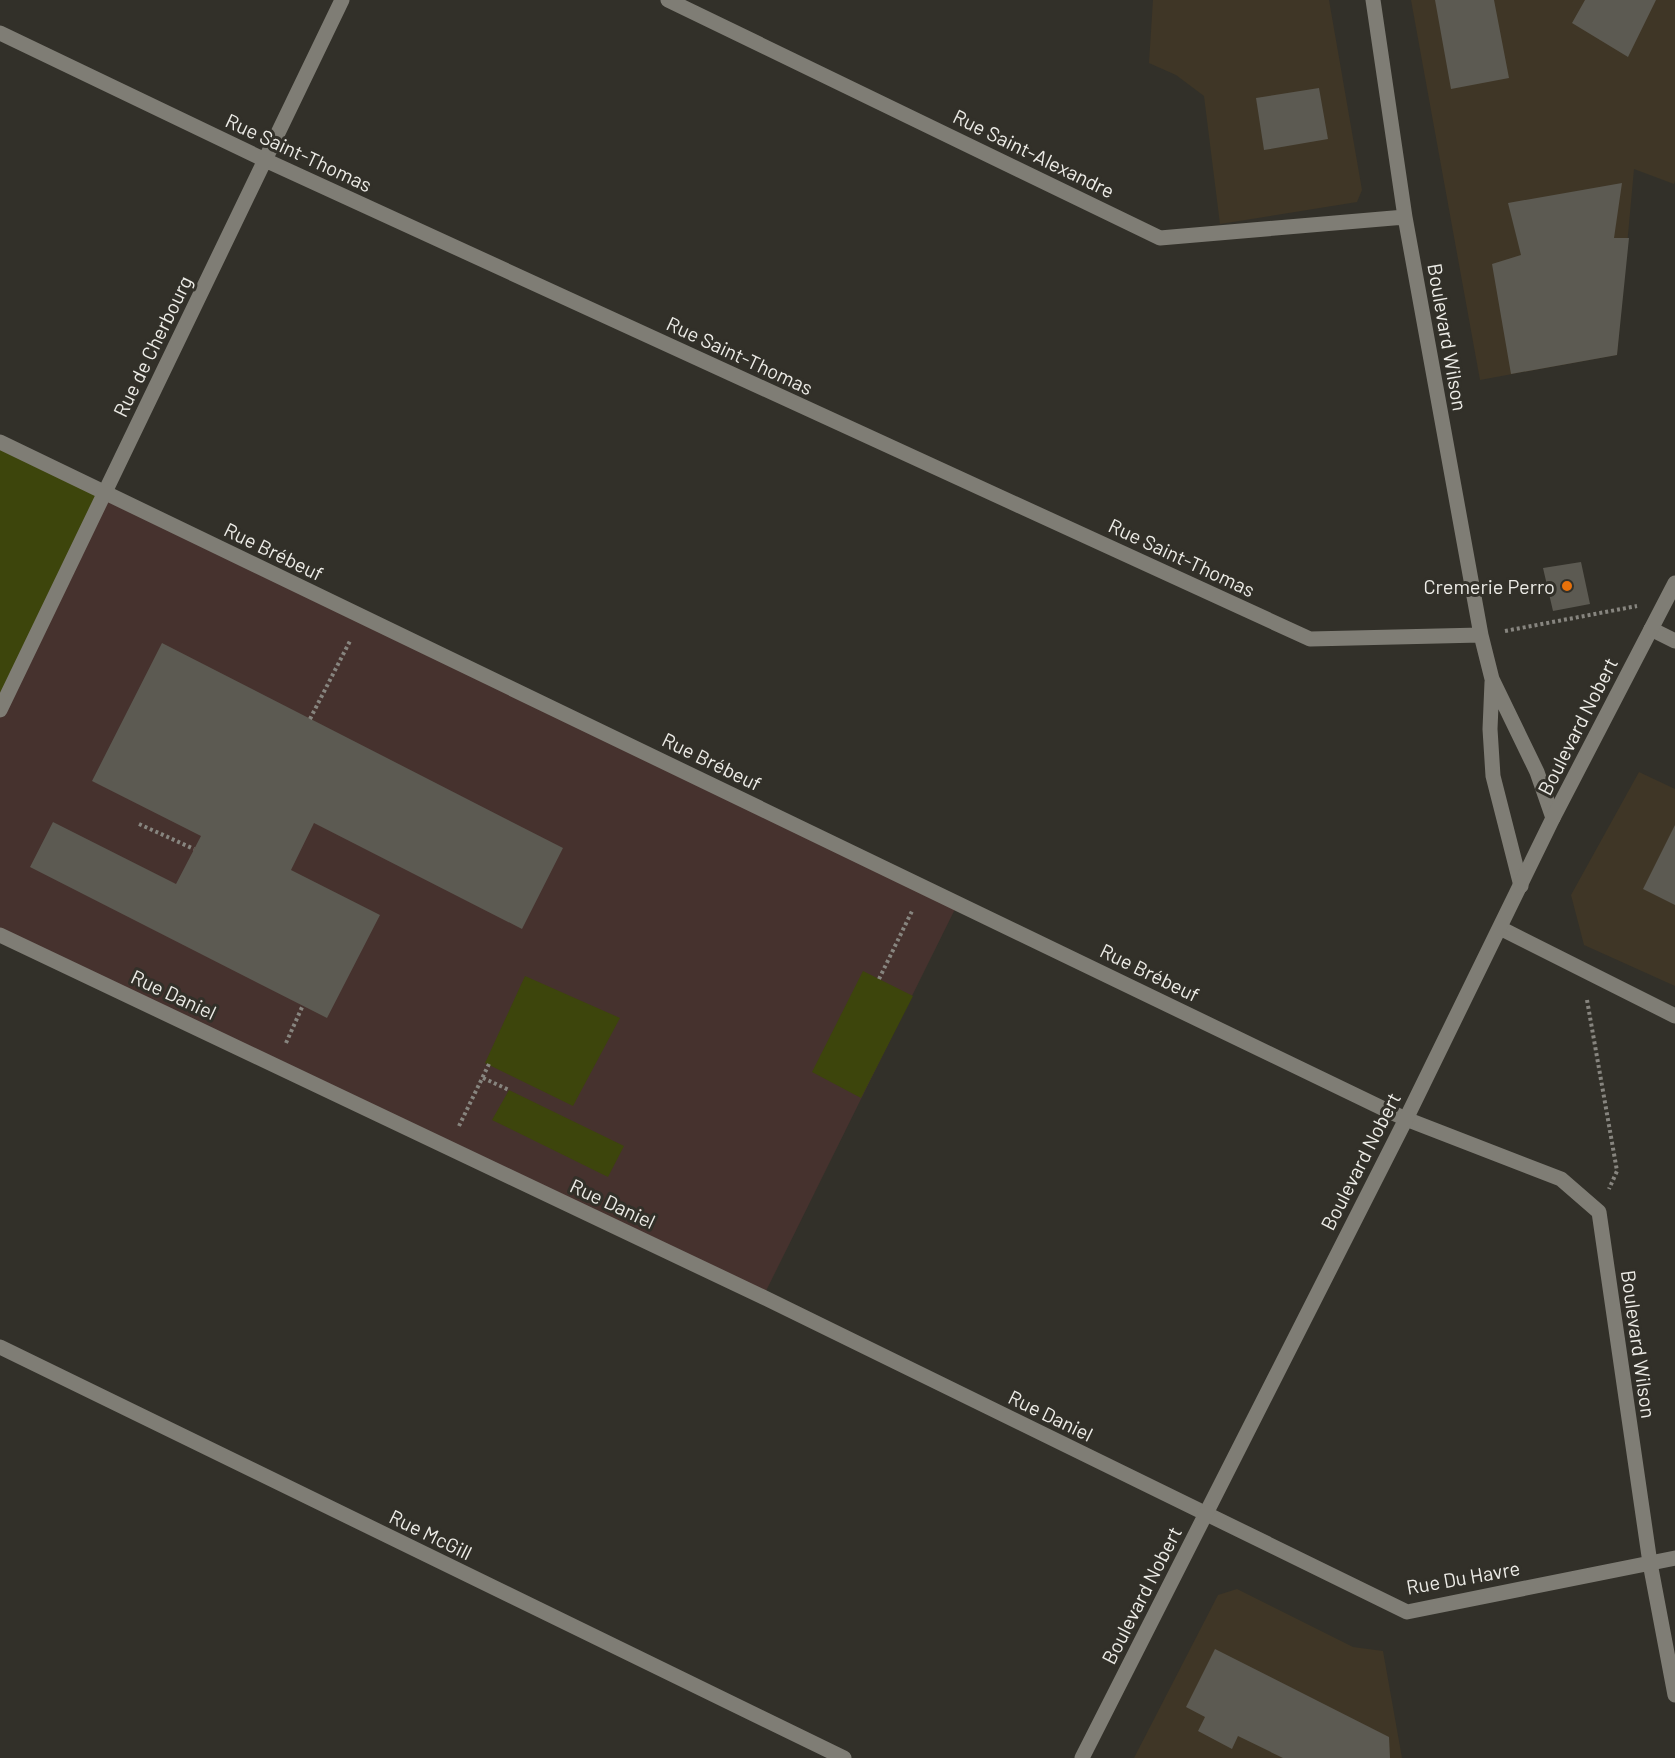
<svg xmlns="http://www.w3.org/2000/svg" width="1675" height="1758" font-family="Barlow,sans-serif">
	<rect width="100%" height="100%" fill="#323029"/>
	<!-- commercial -->
	<path fill="#3f3626" d="M 1153,0 L 1329,0 L 1362,190 L 1357,202 L 1220,224 L 1204,96 L 1176,75 L 1149,63 Z
		M 1411,0 L 1675,0 L 1675,181 L 1674,184 L 1634,169 L 1617,355 L 1480,380 Z
		M 1639,772 L 1675,789 L 1675,986 L 1584,945 L 1571,895 Z
		M 1237,1589 L 1353,1647 L 1383,1651 L 1402,1758 L 1134,1758 L 1218,1595 Z"/>
	<!-- education -->
	<path fill="#46322e" d="M 105,492 L 958,903 L 763,1297 L 0,935 L 0,710 Z"/>
	<!-- green -->
	<path fill="#3d450c" d="M 0,442 L 105,492 L 0,710 Z
		M 863,971 L 913,996 L 861,1098 L 812,1072 Z
		M 525,976 L 620,1018 L 573,1106 L 485,1063 Z
		M 509,1090 L 624,1146 L 608,1177 L 492,1120 Z"/>
	<!-- building -->
	<path fill="#5c5a52" d="M 1435,0 L 1494,0 L 1509,78 L 1451,89 Z
		M 1585,0 L 1656,0 L 1628,57 L 1572,23 Z
		M 1319,88 L 1328,139 L 1264,150 L 1256,98 Z
		M 1622,183 L 1614,238 L 1629,238 L 1617,355 L 1511,374 L 1492,264 L 1521,255 L 1508,203 Z
		M 1581,562 L 1590,604 L 1553,611 L 1543,568 Z
		M 162,643 L 563,848 L 522,929 L 314,823 L 291,870 L 380,915 L 327,1018 L 30,867 L 53,822 L 176,884 L 201,836 L 92,781 Z
		M 1675,825 L 1675,905 L 1643,889 Z
		M 1215,1649 L 1389,1737 L 1390,1758 L 1283,1758 L 1238,1736 L 1232,1749 L 1198,1731 L 1205,1717 L 1186,1707 Z"/>
	<g fill="none" stroke-linecap="round" stroke-linejoin="round">
		<!-- path -->
		<path stroke="#87857f" stroke-width="4" stroke-dasharray="3 3" stroke-linecap="butt" d="M 1505,631 L 1637,606
			M 310,719 L 351,639
			M 139,824 L 194,849
			M 879,979 L 913,909
			M 1587,1000 L 1617,1171 L 1609,1189
			M 286,1043 L 303,1005
			M 483,1078 L 509,1090
			M 459,1126 L 489,1064"/>
		<!-- street -->
		<path stroke="#7f7d75" stroke-width="15" d="M 668,0 L 1160,238 L 1405,217
			M 1373,0 L 1405,217 L 1481,635 L 1492,679 L 1537,772 L 1553,818
			M 0,33 L 265,160 L 1310,639 L 1481,635
			M 0,442 L 1382,1108 L 1406,1119 L 1561,1179 L 1599,1212 L 1650,1563 L 1675,1695
			M 1651,629 L 1675,641
			M 1492,682 L 1490,729 L 1493,776 L 1521,886
			M 0,710 L 342,0
			M 1500,928 L 1675,1016
			M 0,935 L 763,1297 L 1407,1612 L 1675,1558
			M 0,1347 L 844,1758"/>
		<!-- secondary -->
		<path stroke="#7f7d75" stroke-width="15" d="M 1082,1758 L 1406,1119 L 1553,818 L 1675,583"/>
	</g>
	<!-- markers -->
	<circle fill="#e8710a" stroke="#323029" stroke-width="2" cx="1567" cy="586" r="6"/>
	<g text-anchor="middle" dominant-baseline="central" stroke-width="6" stroke-linejoin="round" paint-order="stroke">
		<!-- street labels -->
		<g font-size="20" fill="#edece7" stroke="#323029">
			<text transform="translate(299 152) rotate(25)">Rue Saint-Thomas</text>
			<text transform="translate(1034 153) rotate(26)">Rue Saint-Alexandre</text>
			<text transform="translate(1448 337) rotate(80)">Boulevard Wilson</text>
			<text transform="translate(152 346) rotate(-64)">Rue de Cherbourg</text>
			<text transform="translate(740 355) rotate(25)">Rue Saint-Thomas</text>
			<text transform="translate(274 551) rotate(26)">Rue Brébeuf</text>
			<text transform="translate(1182 557) rotate(25)">Rue Saint-Thomas</text>
			<text transform="translate(1577 726) rotate(-63)">Boulevard Nobert</text>
			<text transform="translate(712 761) rotate(26)">Rue Brébeuf</text>
			<text transform="translate(1150 972) rotate(26)">Rue Brébeuf</text>
			<text transform="translate(174 994) rotate(25)">Rue Daniel</text>
			<text transform="translate(1360 1161) rotate(-63)">Boulevard Nobert</text>
			<text transform="translate(613 1203) rotate(25)">Rue Daniel</text>
			<text transform="translate(1639 1344) rotate(82)">Boulevard Wilson</text>
			<text transform="translate(1051 1415) rotate(26)">Rue Daniel</text>
			<text transform="translate(431 1534) rotate(26)">Rue McGill</text>
			<text transform="translate(1463 1577) rotate(-10)">Rue Du Havre</text>
			<text transform="translate(1141 1595) rotate(-63)">Boulevard Nobert</text>
		</g>
		<!-- poi labels -->
		<g font-size="20" fill="#edece7" stroke="#323029" text-anchor="end">
			<text x="1555" y="586">Cremerie Perro</text>
		</g>
	</g>
</svg>
